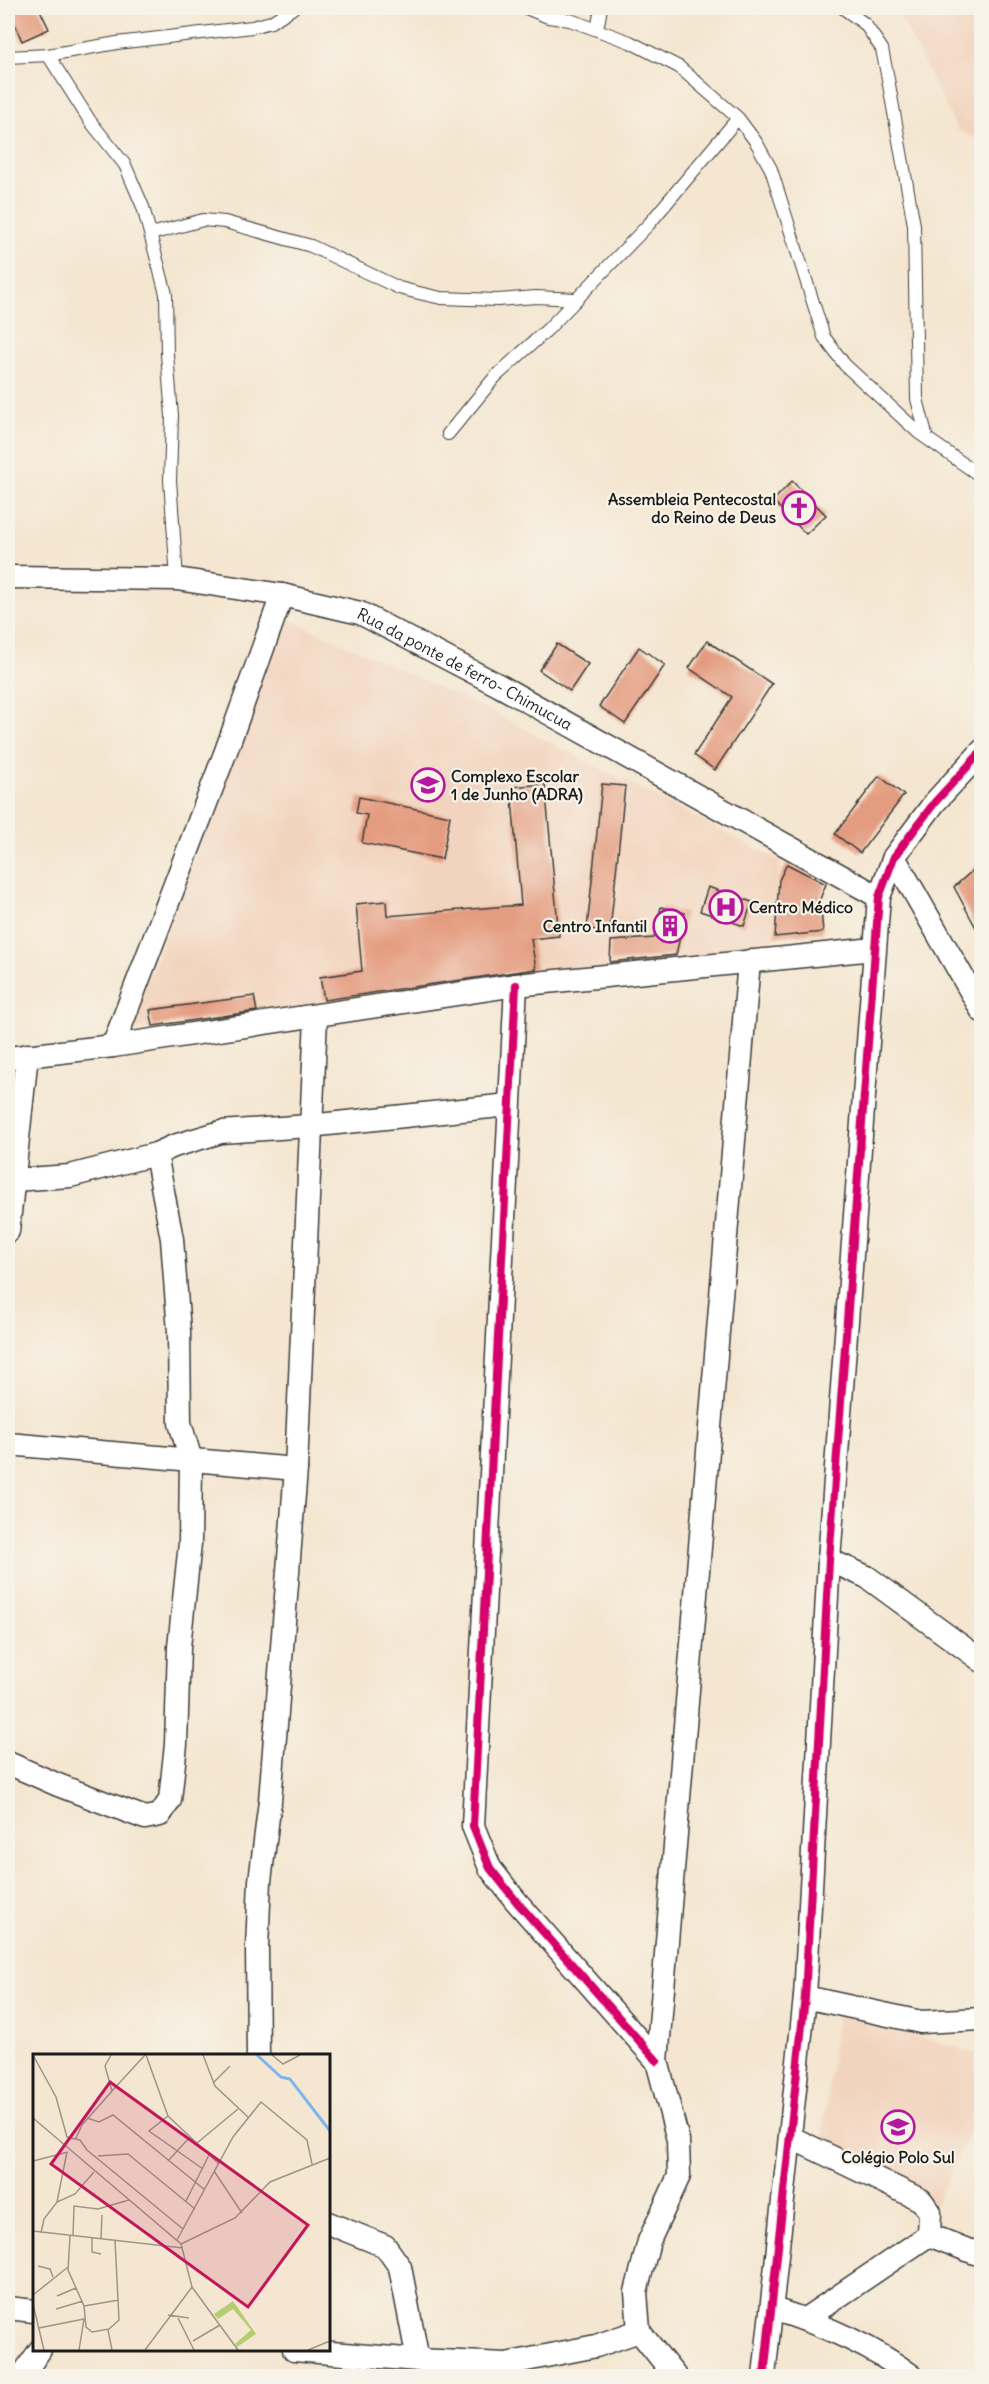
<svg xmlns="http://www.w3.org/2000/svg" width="989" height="2384" font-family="Delius,sans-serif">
	<rect width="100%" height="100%" fill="#f7f3e8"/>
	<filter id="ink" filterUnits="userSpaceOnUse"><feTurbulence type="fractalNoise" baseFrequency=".0167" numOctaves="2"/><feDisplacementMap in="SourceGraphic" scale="12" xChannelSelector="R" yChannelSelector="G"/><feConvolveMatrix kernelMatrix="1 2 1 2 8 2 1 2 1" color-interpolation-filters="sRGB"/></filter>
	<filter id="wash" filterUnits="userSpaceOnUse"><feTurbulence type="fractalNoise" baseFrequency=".008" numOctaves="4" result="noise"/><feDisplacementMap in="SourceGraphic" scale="24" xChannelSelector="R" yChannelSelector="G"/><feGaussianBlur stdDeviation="1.35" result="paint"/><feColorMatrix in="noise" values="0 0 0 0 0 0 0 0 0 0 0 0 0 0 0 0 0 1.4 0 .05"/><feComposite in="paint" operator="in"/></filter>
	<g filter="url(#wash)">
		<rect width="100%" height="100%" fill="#f4e6d0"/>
		<!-- built -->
		<path fill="#f2d4be" d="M 896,8 L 981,8 L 981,140 L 958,131 Z
			M 287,618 L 486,709 L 780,861 L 773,950 L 537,976 L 127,1032 Z
			M 837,2012 L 981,2055 L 981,2107 L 936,2204 L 821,2148 Z"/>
		<g id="blocks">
			<!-- building -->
			<path fill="#e49c80" d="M 8,8 L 39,8 L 49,29 L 22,41 Z
				M 792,481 L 826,515 L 806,534 L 773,501 Z
				M 707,641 L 772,684 L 715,770 L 694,755 L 732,697 L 689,668 Z
				M 557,644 L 588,664 L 570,691 L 539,670 Z
				M 639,647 L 665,665 L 625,724 L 599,706 Z
				M 879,776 L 904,795 L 860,853 L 835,834 Z
				M 545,784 L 559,936 L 531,939 L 536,969 L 324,1000 L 320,977 L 362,971 L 356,904 L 386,901 L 387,916 L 521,905 L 511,787 Z
				M 602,784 L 625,786 L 610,931 L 587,929 Z
				M 359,797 L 450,816 L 442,859 L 362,843 L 367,815 L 356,813 Z
				M 981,863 L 981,937 L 954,887 Z
				M 787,864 L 826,884 L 820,899 L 823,932 L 775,937 L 779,880 Z
				M 708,887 L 752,902 L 744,926 L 700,911 Z
				M 661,907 L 685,913 L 676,955 L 610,962 L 611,941 L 654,938 Z
				M 254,996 L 257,1011 L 153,1026 L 150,1010 Z"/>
		</g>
	</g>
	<g filter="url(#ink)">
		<use href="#blocks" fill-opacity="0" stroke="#3c3a37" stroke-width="1.5"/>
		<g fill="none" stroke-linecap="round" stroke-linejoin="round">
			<defs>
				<path id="service" d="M 526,8 L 548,17 L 570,20 L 630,42 L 679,67 L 738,118 L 756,142 L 771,169 L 824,337 L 845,365 L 919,433 L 982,477
					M 843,8 L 865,24 L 882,49 L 888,79 L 914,225 L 917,399 L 927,438
					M 597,30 L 601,8
					M 48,55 L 90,121 L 125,165 L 143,207 L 166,294 L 167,354 L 172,416 L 170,480 L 177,579
					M 8,57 L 48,55 L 117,43 L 252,27 L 271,22 L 293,8
					M 151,234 L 203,220 L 225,222 L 311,246 L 399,288 L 419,293 L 441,298 L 498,300 L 536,297 L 576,299
					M 448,434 L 495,377 L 548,329 L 649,224 L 738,118"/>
				<g id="minor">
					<path id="s1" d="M 8,577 L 177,579 L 282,595 L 360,613 L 500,686 L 879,897"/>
					<path d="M 894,857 L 982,1011"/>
					<path d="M 516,985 L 473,1826 L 490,1868 L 516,1901 L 657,2061"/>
					<path d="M 113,1046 L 226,751 L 282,595"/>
					<path d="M 8,1058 L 113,1046 L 516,985 L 874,949"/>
					<path d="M 14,1180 L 70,1176 L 156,1154 L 174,1146 L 221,1132 L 309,1126 L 509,1105"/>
					<path d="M 8,1231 L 27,1055"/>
					<path d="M 8,1444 L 296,1469"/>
					<path d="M 829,1560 L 867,1577 L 982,1661"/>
					<path d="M 8,1763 L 58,1785 L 145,1818 L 160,1815 L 170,1800 L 176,1744 L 179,1647 L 190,1543 L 191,1460 L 180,1423 L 179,1332 L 172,1239 L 156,1154"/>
					<path d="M 805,1997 L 921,2022 L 982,2019"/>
					<path d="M 258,2056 L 257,1947 L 260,1881 L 270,1801 L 296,1469 L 316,1017"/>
					<path d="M 792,2138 L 921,2200 L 930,2212 L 929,2235"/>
					<path d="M 328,2223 L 385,2246 L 400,2267 L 418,2360"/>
					<path d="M 929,2235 L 975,2253 L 982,2248"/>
					<path d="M 8,2308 L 34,2311"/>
					<path d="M 773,2309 C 821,2324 872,2346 912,2376"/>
					<path d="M 805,2319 L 929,2235"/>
					<path d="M 294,2350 L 418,2360 L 506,2364 L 596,2346 L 639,2331"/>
					<path d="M 22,2376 L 40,2350"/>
					<path d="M 675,2376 L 639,2331 L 636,2292 L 649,2241 L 679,2176 L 678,2140 L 657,2061 L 749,961"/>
					<path d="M 764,2376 L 805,1997 L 829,1560 L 879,897 L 894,857 L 935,802 L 982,751"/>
				</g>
			</defs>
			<!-- service casing -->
			<use href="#service" stroke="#3c3a37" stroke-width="14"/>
			<!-- minor casing -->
			<use href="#minor" stroke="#3c3a37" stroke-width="25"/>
			<!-- service -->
			<use href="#service" stroke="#fff" stroke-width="12"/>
			<!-- minor -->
			<use href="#minor" stroke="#fff" stroke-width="22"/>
			<defs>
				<path id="cycleway" d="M 516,985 L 473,1826 L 490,1868 L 516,1901 L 657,2061
					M 764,2376 L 805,1997 L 829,1560 L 879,897 L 894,857 L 935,802 L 982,751"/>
			</defs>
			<!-- cycleway casing -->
			<use href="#cycleway" stroke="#f7f3e8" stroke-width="11"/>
			<!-- cycleway -->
			<use href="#cycleway" stroke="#d6006c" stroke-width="8"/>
		</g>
	</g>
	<!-- icons -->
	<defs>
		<symbol id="church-ring" viewBox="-11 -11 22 22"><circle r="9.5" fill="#f7f3e8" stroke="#b5179e" stroke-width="1.5"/><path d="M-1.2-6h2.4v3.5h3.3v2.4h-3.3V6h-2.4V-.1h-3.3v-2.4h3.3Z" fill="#b5179e"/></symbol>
		<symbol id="school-ring" viewBox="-11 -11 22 22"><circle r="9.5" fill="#f7f3e8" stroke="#b5179e" stroke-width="1.5"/><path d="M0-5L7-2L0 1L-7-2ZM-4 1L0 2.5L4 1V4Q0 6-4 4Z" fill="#b5179e"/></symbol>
		<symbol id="hospital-ring" viewBox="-11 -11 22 22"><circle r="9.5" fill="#f7f3e8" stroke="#b5179e" stroke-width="1.5"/><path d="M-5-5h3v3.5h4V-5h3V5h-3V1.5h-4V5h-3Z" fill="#b5179e"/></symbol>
		<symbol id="building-ring" viewBox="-11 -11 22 22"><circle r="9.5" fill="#f7f3e8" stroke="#b5179e" stroke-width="1.5"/><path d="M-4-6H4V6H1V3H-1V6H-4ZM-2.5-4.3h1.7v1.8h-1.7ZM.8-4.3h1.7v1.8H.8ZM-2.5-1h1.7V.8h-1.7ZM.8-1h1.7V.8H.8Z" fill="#b5179e"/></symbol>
	</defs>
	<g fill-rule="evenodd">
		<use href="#church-ring" x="780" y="489" width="38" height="38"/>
		<use href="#school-ring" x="409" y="766" width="38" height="38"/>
		<use href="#hospital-ring" x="707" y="888" width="38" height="38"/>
		<use href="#building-ring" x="651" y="907" width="38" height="38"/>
		<use href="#school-ring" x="879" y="2108" width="38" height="38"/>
	</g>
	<g text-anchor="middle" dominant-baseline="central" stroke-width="4.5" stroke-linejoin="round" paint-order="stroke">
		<!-- poi labels -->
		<g font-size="16" font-weight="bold" fill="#1c1c1c" stroke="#f7f3e8" text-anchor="end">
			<text x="776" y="499">Assembleia Pentecostal<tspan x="776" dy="18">do Reino de Deus</tspan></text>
			<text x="451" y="776" text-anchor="start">Complexo Escolar<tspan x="451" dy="18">1 de Junho (ADRA)</tspan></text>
			<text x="749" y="907" text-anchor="start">Centro Médico</text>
			<text x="647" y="926">Centro Infantil</text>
			<text x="898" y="2157" text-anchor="middle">Colégio Polo Sul</text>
		</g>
		<!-- street labels -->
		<g font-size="16" fill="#1c1c1c" stroke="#f7f3e8">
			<text stroke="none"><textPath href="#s1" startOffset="474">Rua da ponte de ferro- Chimucua</textPath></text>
		</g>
	</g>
	<!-- overview -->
	<g transform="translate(33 2054)">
		<rect width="297" height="297" fill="#f4e6d0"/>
		<path d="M 200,247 L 223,280 L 204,293 L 202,290 L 218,276 L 200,255 L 185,265 L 181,260 Z" fill="#b5cd72"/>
		<path fill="none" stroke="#7fb6ee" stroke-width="3" d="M 224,1 L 248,23 L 257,25 L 297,77"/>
		<path fill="none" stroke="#9e9588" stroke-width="1.5" d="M 0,1 L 23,43 L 34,83 L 47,86 L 54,96 L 150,175M 113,1 L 135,62 L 186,110M 170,1 L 182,32 L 215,63M 239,1 L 250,10 L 267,1M 180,29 L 197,12M 79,37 L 112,1M 135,62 L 116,77 L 170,115M 0,64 L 148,190 L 159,233M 54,64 L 66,68 L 80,61 L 172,136M 43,84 L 49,71 L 79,37 L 72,12 L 78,1M 164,89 L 205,55M 65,102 L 95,100 L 162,155M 0,107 L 35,98M 135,107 L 157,83M 181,117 L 209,159M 153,147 L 176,101M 24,148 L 34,98M 0,177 L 150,194M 8,179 L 11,165 L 24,148 L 42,140 L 61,118M 37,182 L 35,216 L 51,252 L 53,273 L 59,278 L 76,275 L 86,266 L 82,186M 40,182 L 41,152 L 65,155 L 96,146M 59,183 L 59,198 L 68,200M 68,184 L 69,161M 144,186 L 200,83 L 228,48 L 274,86 L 279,110M 148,190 L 202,164 L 237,128 L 297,104M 5,212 L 17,215 L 20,223M 0,241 L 35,213M 24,242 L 43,234M 0,250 L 11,296M 51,252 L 86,246M 23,255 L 50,247M 135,261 L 156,264M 145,264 L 161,296M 6,274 L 51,265 L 46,296M 75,276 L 79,296M 160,287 L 187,271M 112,296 L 159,233 L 205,296M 275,296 L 297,287"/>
		<path fill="#c2185b" fill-opacity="0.15" stroke="#c2185b" stroke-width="3" d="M 77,28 L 275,171 L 215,253 L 18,110 Z"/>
		<rect width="297" height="297" fill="none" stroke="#1c1c1c" stroke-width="3"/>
	</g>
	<!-- margin -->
	<rect width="989" height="2384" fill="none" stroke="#f7f3e8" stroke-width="30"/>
</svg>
